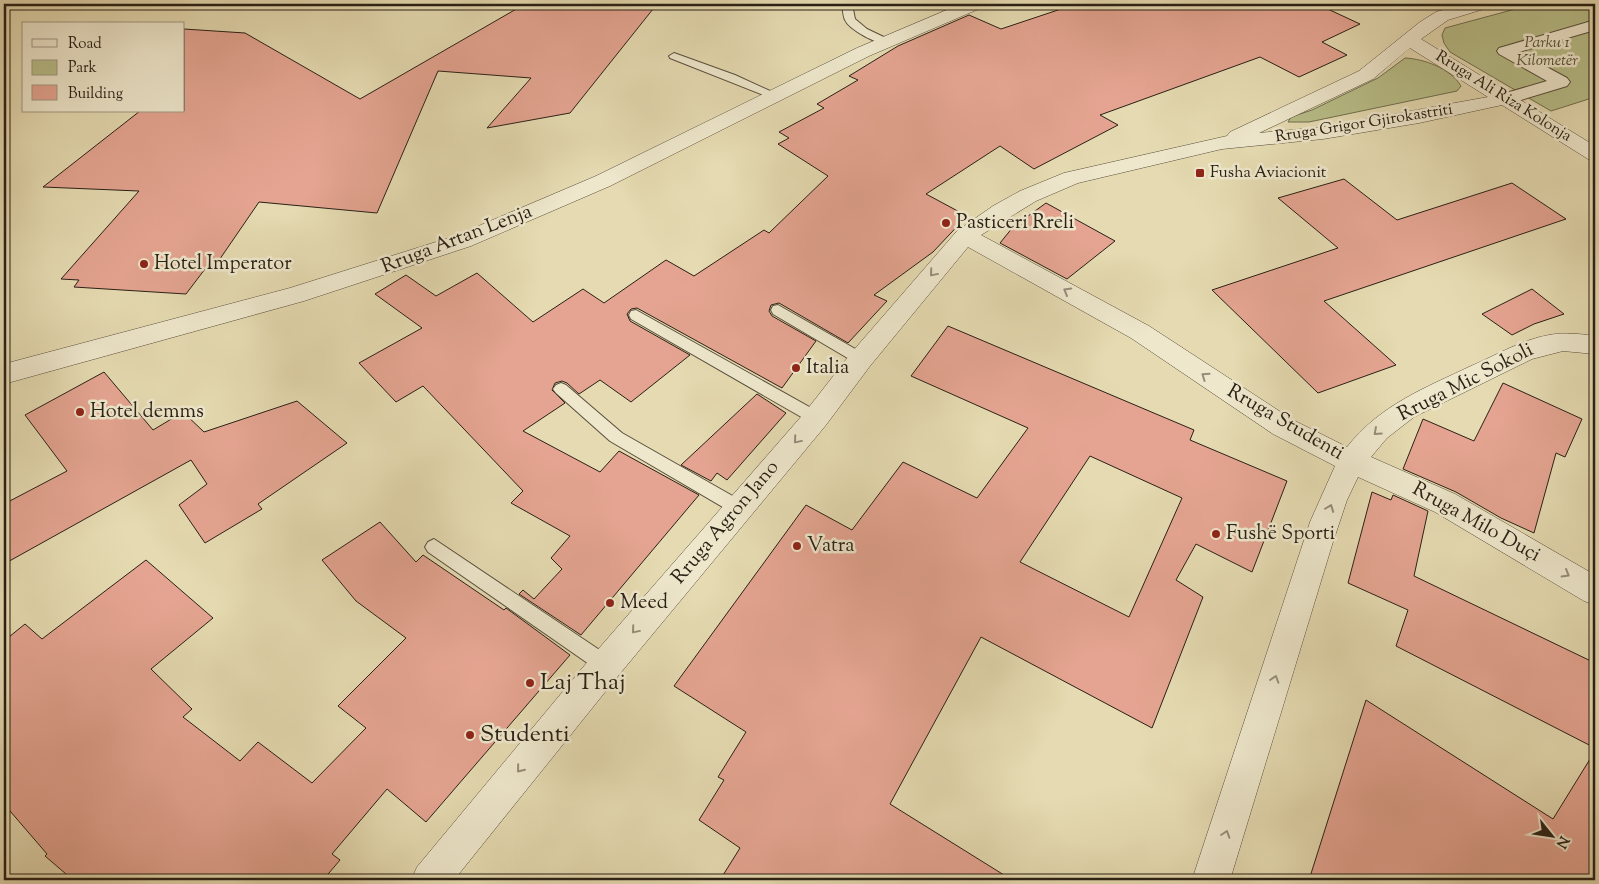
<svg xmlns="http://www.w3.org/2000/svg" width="1599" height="884" font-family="'Sorts Mill Goudy',serif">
	<rect width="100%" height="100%" fill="#e5dab1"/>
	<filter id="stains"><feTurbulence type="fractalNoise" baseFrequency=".004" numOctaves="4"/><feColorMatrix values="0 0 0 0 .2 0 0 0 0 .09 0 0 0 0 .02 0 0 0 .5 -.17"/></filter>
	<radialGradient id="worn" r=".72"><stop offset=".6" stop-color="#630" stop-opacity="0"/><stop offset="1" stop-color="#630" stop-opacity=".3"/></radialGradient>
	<!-- green -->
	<path fill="#b8be89" stroke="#706f4f" d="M 1534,4 L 1595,4 L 1595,97 L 1551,111 L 1450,52 L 1444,43 L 1442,35 L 1445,28 Z
		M 1405,58 C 1424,59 1450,68 1461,86 L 1457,91 L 1309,122 L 1288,122 L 1291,117 L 1312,110 L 1378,78 Z"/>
	<!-- building -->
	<path fill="#e4a491" stroke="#292015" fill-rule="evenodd" d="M 525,4 L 657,4 L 570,113 L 487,128 L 531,78 L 438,71 L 377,213 L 259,202 L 213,269 L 205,269 L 186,294 L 74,287 L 79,280 L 61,279 L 139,191 L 43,187 L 140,111 L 184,111 L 184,29 L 245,33 L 360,99 Z
		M 1076,4 L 1317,4 L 1360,24 L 1322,42 L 1347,55 L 1299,77 L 1260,57 L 1100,115 L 1118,125 L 1034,169 L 1000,146 L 926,194 L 967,216 L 933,252 L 874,295 L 887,301 L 848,343 L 779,303 L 771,305 L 769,311 L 772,316 L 816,341 L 782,388 L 637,308 L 631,309 L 627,314 L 630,321 L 690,355 L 631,402 L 600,380 L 579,394 L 567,383 L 562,381 L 555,383 L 552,390 L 565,403 L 523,431 L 600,472 L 619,451 L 699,495 L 581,635 L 519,594 L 523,590 L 534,599 L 562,569 L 551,558 L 570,536 L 511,503 L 523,491 L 423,386 L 396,402 L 359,363 L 422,328 L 375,294 L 406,275 L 436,296 L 477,273 L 533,322 L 583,289 L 604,303 L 666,260 L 694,276 L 764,230 L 769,233 L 828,176 L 778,144 L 789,138 L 779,132 L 824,108 L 817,104 L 858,80 L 849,76 L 898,46 L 969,15 L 1001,29 Z
		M 1344,179 L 1397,220 L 1512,183 L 1566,219 L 1324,301 L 1396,365 L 1318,393 L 1212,290 L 1338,248 L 1278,198 Z
		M 1046,203 L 1115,241 L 1067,279 L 1000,243 L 1013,227 Z
		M 1532,289 L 1564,314 L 1534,324 L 1512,335 L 1482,314 Z
		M 948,326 L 1194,430 L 1190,440 L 1287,481 L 1252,572 L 1196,544 L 1176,580 L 1203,597 L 1152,728 L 981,637 L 890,804 L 1012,880 L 720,880 L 740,848 L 699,820 L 724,780 L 718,777 L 746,732 L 674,686 L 806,505 L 852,530 L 903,462 L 977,498 L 1028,428 L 911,376 ZM 1090,456 L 1182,498 L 1129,617 L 1020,562 Z
		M 104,372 L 153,430 L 183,412 L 204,432 L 297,401 L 347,443 L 258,504 L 262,509 L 205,543 L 179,505 L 207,484 L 191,460 L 4,564 L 4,504 L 67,471 L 25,415 Z
		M 1503,383 L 1582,419 L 1565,457 L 1556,453 L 1534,533 L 1501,518 L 1456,492 L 1403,469 L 1423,419 L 1474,441 Z
		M 757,394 L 786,413 L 727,480 L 717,473 L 711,481 L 681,465 Z
		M 1372,492 L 1391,500 L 1393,495 L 1428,511 L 1414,576 L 1595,663 L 1595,748 L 1396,646 L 1408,610 L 1348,583 Z
		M 380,522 L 416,562 L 423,555 L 504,610 L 506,608 L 570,655 L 426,822 L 387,789 L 332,854 L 340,860 L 323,880 L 73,880 L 45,856 L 47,854 L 4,804 L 4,641 L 25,624 L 42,639 L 146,560 L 213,618 L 151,669 L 192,709 L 183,717 L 240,761 L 258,742 L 312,783 L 366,728 L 338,706 L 406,638 L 356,601 L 322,560 Z
		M 1366,700 L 1553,819 L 1595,751 L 1595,880 L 1309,880 Z"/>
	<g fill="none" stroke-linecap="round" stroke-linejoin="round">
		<defs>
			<path id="service" d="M 842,4 L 852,4 L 855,19 L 867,29 L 890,40 L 890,44 C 880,46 849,30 845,20 C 843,16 843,9 842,4 Z
				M 674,53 L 735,75 L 781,96 L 775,99 L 771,98 L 670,58 L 669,56 Z
				M 778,305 L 866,355 L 869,359 L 866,363 L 856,363 L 773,314 L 771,310 L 773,306 Z
				M 636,310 L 822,414 L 824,418 L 822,422 L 816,424 L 810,422 L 631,319 L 629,315 L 631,311 Z
				M 561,383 L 566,385 L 622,433 L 745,503 L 748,508 L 745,513 L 739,515 L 733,513 L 610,441 L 556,393 L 553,389 L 556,385 Z
				M 434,539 L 613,659 L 616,665 L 613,671 L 606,674 L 599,671 L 428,552 L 425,547 L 428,542 Z"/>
			<path id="pedestrian" d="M 1595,20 L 1595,30 L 1519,52 L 1567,78 L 1570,82 L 1567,86 L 1511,103 L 1499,103 L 1496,99 L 1499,95 L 1547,81 L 1499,54 L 1497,51 L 1499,48 Z"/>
			<path id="minor" d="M 1464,4 L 1489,4 L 1487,8 L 1448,20 L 1421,39 L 1595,146 L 1595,161 L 1588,159 L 1502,105 L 1419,123 L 1323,139 L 1222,149 L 1078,183 L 1036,201 L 981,235 L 1149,326 L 1293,420 L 1347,447 C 1380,405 1425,388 1471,366 C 1497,355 1521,340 1549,335 C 1565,332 1580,334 1595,336 L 1595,354 L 1563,351 L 1532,359 L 1414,417 L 1387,438 L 1371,457 L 1455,494 L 1595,575 L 1595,605 L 1584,601 L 1435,512 L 1358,477 L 1347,500 L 1332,545 L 1230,880 L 1192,880 L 1310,522 L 1335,466 L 1273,434 L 1131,338 L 968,247 L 870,366 L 826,425 L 618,676 L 454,880 L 411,880 L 417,867 L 594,654 L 806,411 L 852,352 L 957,231 L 993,206 L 1020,191 L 1064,173 L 1227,136 L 1230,132 L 1359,71 L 1420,22 L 1436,12 ZM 1410,48 L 1488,97 L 1323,127 L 1259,133 L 1373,79 Z"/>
			<path id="tertiary" d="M 961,4 L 983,4 L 981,8 L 869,56 L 610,186 L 471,246 L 304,301 L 4,384 L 4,364 L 290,288 L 455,236 L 596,176 L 857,48 Z"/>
		</defs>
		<!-- service casing -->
		<use href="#service" stroke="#584e3c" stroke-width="2"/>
		<!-- pedestrian casing -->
		<use href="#pedestrian" stroke="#584e3c" stroke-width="2"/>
		<!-- minor casing -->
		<use href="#minor" stroke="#584e3c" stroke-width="1"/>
		<!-- tertiary casing -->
		<use href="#tertiary" stroke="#584e3c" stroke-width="1"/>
		<!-- service -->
		<use href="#service" fill="#eee7cc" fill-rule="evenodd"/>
		<!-- pedestrian -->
		<use href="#pedestrian" fill="#eee7cc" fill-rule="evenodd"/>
		<!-- minor -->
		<use href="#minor" fill="#eee7cc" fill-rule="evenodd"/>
		<!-- tertiary -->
		<use href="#tertiary" fill="#eee7cc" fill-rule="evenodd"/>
	</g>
	<!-- one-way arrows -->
	<defs><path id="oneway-chevron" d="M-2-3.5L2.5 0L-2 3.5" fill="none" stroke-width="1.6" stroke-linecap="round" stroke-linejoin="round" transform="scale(1.25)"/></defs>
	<g stroke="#958d7a">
		<use href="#oneway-chevron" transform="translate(933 273) rotate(130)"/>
		<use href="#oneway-chevron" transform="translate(1067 291) rotate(-150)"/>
		<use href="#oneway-chevron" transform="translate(1205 376) rotate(-145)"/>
		<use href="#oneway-chevron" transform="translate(1377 432) rotate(138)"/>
		<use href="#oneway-chevron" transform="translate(797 440) rotate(130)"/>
		<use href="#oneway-chevron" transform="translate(1330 508) rotate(-69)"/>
		<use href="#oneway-chevron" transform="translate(1566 574) rotate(30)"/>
		<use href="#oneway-chevron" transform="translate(635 630) rotate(130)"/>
		<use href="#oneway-chevron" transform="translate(1275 679) rotate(-72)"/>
		<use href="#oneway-chevron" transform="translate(520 769) rotate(129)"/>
		<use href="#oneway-chevron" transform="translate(1226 834) rotate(-72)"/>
	</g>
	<!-- markers -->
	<g fill="#8f2418" stroke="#eee7cc" stroke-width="2">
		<rect x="1195" y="168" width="10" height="10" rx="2.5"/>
		<circle cx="946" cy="223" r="5"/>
		<circle cx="144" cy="264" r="5"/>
		<circle cx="796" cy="368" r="5"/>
		<circle cx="80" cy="412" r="5"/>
		<circle cx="1216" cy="534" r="5"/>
		<circle cx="797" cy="546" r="5"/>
		<circle cx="610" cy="603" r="5"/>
		<circle cx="530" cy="683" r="5"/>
		<circle cx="470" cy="735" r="5"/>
	</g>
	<g text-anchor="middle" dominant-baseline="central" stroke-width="5" stroke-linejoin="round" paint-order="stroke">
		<!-- far-park labels -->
		<g font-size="16" font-style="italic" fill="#544f38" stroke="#eee7cc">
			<text x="1547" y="43">Parku 1<tspan x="1547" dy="18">Kilometër</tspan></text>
		</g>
		<!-- far-street labels -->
		<g font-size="16" fill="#292015" stroke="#eee7cc">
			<text transform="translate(1503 97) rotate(32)">Rruga Ali Riza Kolonja</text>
			<text transform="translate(1364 124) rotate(-9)">Rruga Grigor Gjirokastriti</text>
		</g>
		<!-- far-poi labels -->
		<g font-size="16" fill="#292015" stroke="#eee7cc" text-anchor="start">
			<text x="1210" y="173">Fusha Aviacionit</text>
		</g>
		<!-- poi labels -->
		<g font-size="20" fill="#292015" stroke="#eee7cc" text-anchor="start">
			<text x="956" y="223">Pasticeri Rreli</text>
			<text x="154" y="264">Hotel Imperator</text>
			<text x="806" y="368">Italia</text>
			<text x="90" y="412">Hotel demms</text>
			<text x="1226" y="534">Fushë Sporti</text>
			<text x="807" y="546">Vatra</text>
			<text x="620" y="603">Meed</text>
		</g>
		<!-- street labels -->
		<g font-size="20" fill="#292015" stroke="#eee7cc">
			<text transform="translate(457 240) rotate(-21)">Rruga Artan Lenja</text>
			<text transform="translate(1466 383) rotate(-27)">Rruga Mic Sokoli</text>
			<text transform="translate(1285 423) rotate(30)">Rruga Studenti</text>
			<text transform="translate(726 523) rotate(-50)">Rruga Agron Jano</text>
			<text transform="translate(1476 523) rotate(29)">Rruga Milo Duçi</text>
		</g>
		<!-- near-poi labels -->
		<g font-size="24" fill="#292015" stroke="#eee7cc" text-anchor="start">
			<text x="540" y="683">Laj Thaj</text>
			<text x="480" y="735">Studenti</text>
		</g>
	</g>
	<!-- margin -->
	<rect width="1599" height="884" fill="none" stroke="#e5dab1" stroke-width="20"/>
	<rect x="5" y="5" width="1589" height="874" fill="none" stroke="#292015" stroke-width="2.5"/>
	<rect x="10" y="10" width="1579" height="864" fill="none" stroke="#292015"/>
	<!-- legend -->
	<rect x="22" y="22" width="162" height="90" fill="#eee7cc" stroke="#9f9783"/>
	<rect x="32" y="39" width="25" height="8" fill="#eee7cc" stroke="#9f9783"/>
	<text x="68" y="48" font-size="15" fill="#292015">Road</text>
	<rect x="32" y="60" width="25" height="15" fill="#b8be89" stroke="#9f9783"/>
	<text x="68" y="72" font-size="15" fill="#292015">Park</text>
	<rect x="32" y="85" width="25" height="15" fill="#e4a491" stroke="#9f9783"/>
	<text x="68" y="98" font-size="15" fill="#292015">Building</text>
	<!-- north arrow -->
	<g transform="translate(1552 836) rotate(120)" stroke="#eee7cc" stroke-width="4" paint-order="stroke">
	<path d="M0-4L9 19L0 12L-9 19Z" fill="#292015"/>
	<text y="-8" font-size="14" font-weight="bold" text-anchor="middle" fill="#292015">N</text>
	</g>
	<rect width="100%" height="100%" filter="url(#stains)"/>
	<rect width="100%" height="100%" fill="url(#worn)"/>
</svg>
